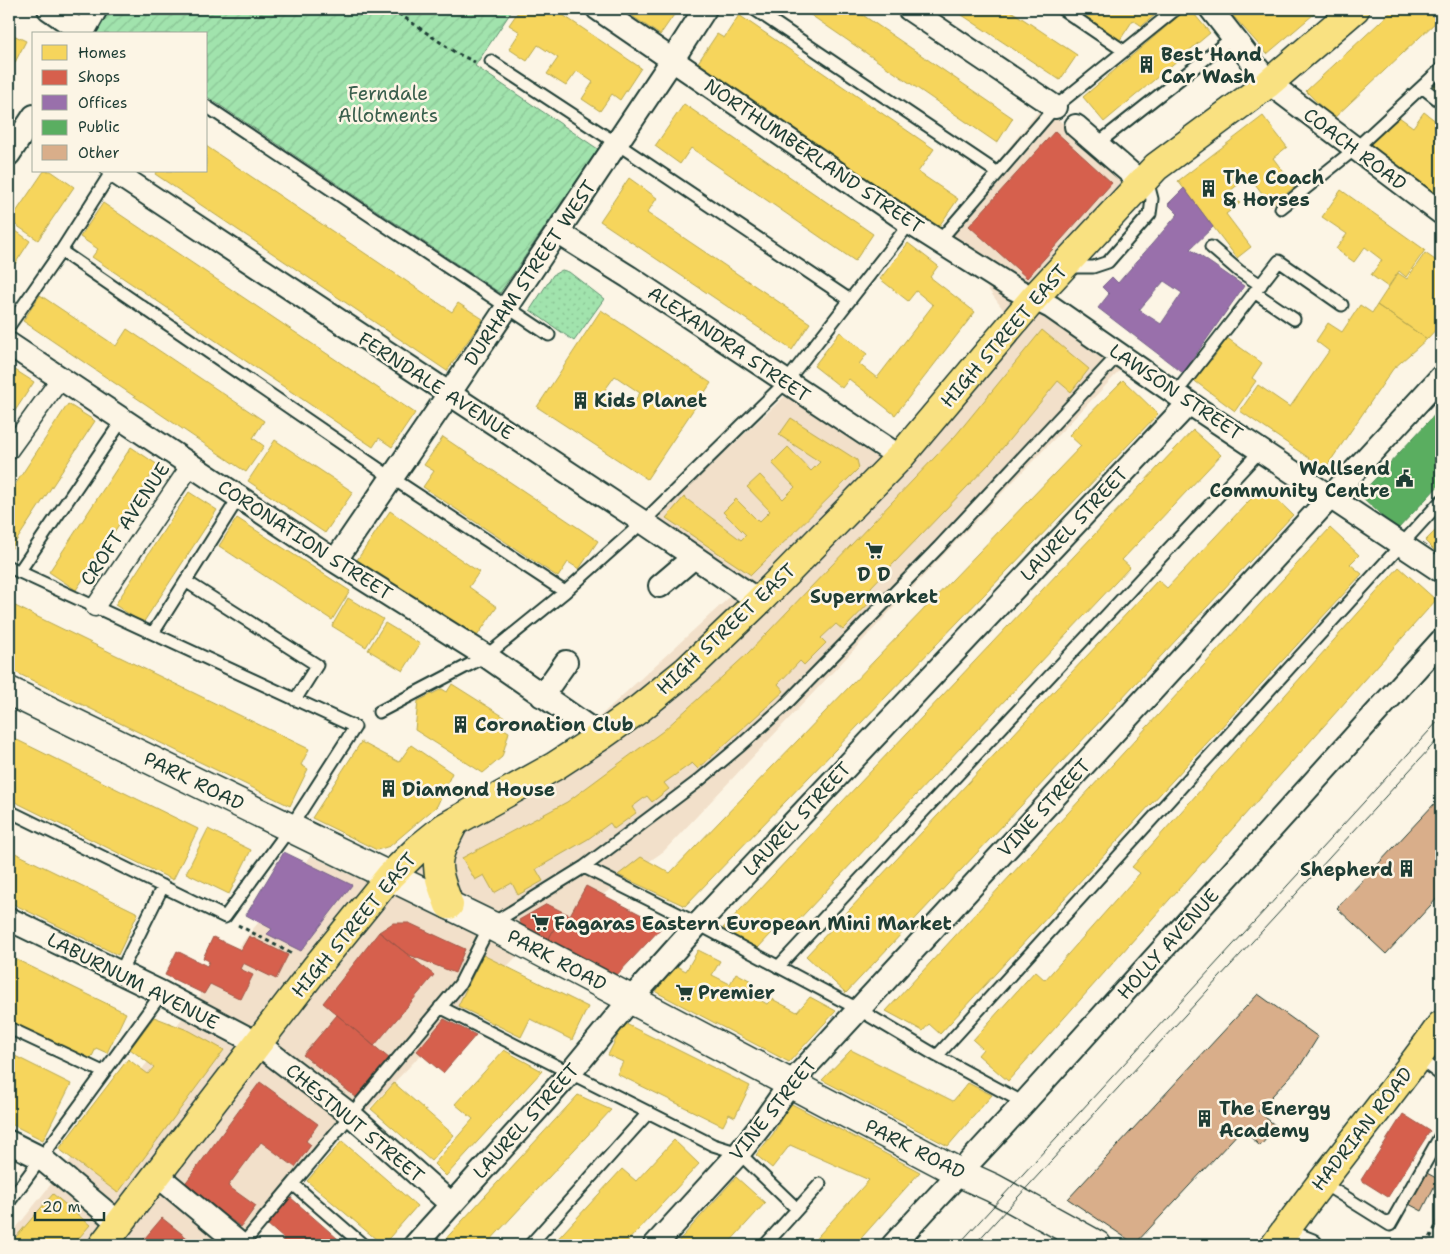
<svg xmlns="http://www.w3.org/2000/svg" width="1450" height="1254" font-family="'Shantell Sans',sans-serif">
	<defs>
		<pattern id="park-dots" width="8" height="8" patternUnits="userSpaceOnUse" patternTransform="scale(1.25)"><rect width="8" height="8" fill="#a1e3ad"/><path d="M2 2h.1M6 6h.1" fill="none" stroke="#8ac495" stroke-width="1.8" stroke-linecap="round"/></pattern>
		<pattern id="garden-furrows" width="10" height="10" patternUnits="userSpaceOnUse" patternTransform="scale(1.25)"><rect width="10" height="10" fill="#a1e3ad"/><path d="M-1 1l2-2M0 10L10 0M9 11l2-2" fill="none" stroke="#8ac495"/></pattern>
	</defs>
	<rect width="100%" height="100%" fill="#fcf5e5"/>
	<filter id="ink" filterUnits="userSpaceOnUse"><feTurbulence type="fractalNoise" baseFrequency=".02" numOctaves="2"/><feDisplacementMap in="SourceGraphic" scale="10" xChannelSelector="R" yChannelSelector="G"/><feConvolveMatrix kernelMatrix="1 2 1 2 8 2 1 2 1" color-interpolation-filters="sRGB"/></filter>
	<g filter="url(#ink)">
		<!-- built -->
		<path fill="#f2e0ca" d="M 1043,106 L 1146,197 L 1051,300 L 1134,356 L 981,515 L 664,851 L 517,956 L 236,1245 L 9,1245 L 9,1224 L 17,1227 L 311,856 L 363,880 L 441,811 L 575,739 L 747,581 L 657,516 L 786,395 L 883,455 L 1005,312 L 943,228 Z"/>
		<!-- park -->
		<path fill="url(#park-dots)" stroke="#609070" d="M 562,270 L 569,272 L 604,299 L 574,341 L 530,310 L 553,275 Z"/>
		<!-- garden -->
		<path fill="url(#garden-furrows)" stroke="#609070" d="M 110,9 L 513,9 L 475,66 L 598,149 L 500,293 L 206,96 L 206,34 L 95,34 Z"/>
		<!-- homes -->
		<path fill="#f6d55c" stroke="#b6a750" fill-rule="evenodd" d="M 520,9 L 554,9 L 641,68 L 620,100 L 612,94 L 600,111 L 582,99 L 593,82 L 577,71 L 566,86 L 547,74 L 558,58 L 538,45 L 527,61 L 509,49 L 520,32 L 509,25 Z
			M 622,9 L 678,9 L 660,35 Z
			M 802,9 L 854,9 L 1013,118 L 997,143 Z
			M 953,9 L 1008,9 L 1077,55 L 1060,80 Z
			M 1075,9 L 1162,9 L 1142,26 L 1133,20 L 1120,40 Z
			M 1187,9 L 1190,9 L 1210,33 L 1104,122 L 1083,97 Z
			M 1227,9 L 1320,9 L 1267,54 Z
			M 1394,9 L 1425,9 L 1437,21 L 1333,119 L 1306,91 Z
			M 739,15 L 934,149 L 918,172 L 958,199 L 937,229 L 697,64 L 717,34 L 724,38 Z
			M 9,33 L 26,41 L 9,74 Z
			M 1441,78 L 1441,95 L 1432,88 Z
			M 684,104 L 873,234 L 855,261 L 691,148 L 680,164 L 655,146 Z
			M 1424,112 L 1441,125 L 1441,197 L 1370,144 L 1399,117 L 1413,127 Z
			M 1263,116 L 1287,147 L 1273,158 L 1295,187 L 1271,205 L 1249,176 L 1230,191 L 1240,203 L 1226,214 L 1251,247 L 1237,258 L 1178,181 Z
			M 206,146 L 452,312 L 458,303 L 483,319 L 447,371 L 155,174 L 157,171 L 206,171 Z
			M 44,171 L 51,171 L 74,187 L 38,240 L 10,221 Z
			M 629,178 L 657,198 L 647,213 L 810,323 L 792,350 L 600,221 Z
			M 1341,190 L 1425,250 L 1406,277 L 1399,271 L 1388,287 L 1371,275 L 1382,260 L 1365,247 L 1354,262 L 1336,249 L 1347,234 L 1322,217 Z
			M 103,203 L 415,413 L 392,447 L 379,438 L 373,447 L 92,257 L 98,249 L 80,237 Z
			M 9,226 L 30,241 L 9,273 Z
			M 908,243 L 938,266 L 930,277 L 975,312 L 895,415 L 849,379 L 842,388 L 814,366 L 840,332 L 867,354 L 859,364 L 877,378 L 933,305 L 916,291 L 908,301 L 880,279 Z
			M 1425,253 L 1441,264 L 1441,324 L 1427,339 L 1377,305 L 1398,273 L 1407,279 Z
			M 40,295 L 116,346 L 127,329 L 264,421 L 253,438 L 264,446 L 246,472 L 23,321 Z
			M 1360,305 L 1372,313 L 1377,305 L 1427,339 L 1393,369 L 1325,469 L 1240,411 L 1258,385 L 1290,407 L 1329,351 L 1316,341 L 1328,323 L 1342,332 Z
			M 601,310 L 711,383 L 647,479 L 537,407 ZM 615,376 L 640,393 L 629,408 L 604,391 Z
			M 1042,330 L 1089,369 L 1071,392 L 1058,381 L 990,463 L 871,587 L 878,594 L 843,630 L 836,624 L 821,638 L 826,643 L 804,665 L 800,661 L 778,684 L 784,691 L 698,769 L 692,763 L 664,783 L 669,789 L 652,802 L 647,796 L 632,807 L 636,813 L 614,829 L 610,823 L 588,839 L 536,869 L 543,881 L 518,895 L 512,883 L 494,893 L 484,875 L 475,880 L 462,858 L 567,802 L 663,731 L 747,654 L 956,435 Z
			M 1227,338 L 1262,363 L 1252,378 L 1256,381 L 1235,411 L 1192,379 L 1209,358 L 1212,360 Z
			M 9,366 L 34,382 L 9,420 Z
			M 1123,380 L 1158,414 L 685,906 L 618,875 L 641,857 L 670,873 L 1081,446 L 1069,435 Z
			M 68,404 L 95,421 L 9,552 L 9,494 Z
			M 791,418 L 857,460 L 859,468 L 751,575 L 666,518 L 684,497 L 741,540 L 746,535 L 723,512 L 736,499 L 759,522 L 770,511 L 747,487 L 760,475 L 783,499 L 795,487 L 772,463 L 788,447 L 811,471 L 820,462 L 779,435 Z
			M 1193,430 L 1221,455 L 1122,560 L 1130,567 L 792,927 L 784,920 L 757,949 L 723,928 Z
			M 443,437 L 598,541 L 579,569 L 568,562 L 558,577 L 423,487 L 434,471 L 424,465 Z
			M 275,440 L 353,492 L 325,533 L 248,481 Z
			M 131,447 L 158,465 L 76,590 L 49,572 Z
			M 1263,486 L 1293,515 L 846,993 L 806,956 L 1158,580 L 1167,588 Z
			M 189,492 L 217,510 L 143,623 L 115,605 Z
			M 390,511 L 479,572 L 469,587 L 497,607 L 475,639 L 357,560 Z
			M 237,518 L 350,591 L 332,620 L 219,546 Z
			M 1330,528 L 1359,555 L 1350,564 L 1362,574 L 940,1034 L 929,1024 L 923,1031 L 886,1011 Z
			M 1435,531 L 1441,537 L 1441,557 L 1425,541 Z
			M 1399,567 L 1436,600 L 1008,1081 L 978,1055 L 983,1049 L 973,1040 L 1035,971 L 1045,980 L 1140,873 L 1132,867 Z
			M 348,598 L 383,619 L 366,647 L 332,626 Z
			M 9,603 L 309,749 L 301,765 L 308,769 L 290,806 L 9,669 Z
			M 385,623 L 420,644 L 403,671 L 368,650 Z
			M 452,684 L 509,720 L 504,729 L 509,732 L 502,757 L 483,773 L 415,730 L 418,701 L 442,689 L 447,692 Z
			M 9,736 L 198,829 L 173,880 L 9,799 Z
			M 361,742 L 399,762 L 411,745 L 452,773 L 437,806 L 390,846 L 377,850 L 312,818 Z
			M 208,829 L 251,850 L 229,894 L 186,873 Z
			M 9,850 L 138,913 L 118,955 L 9,902 Z
			M 698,950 L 720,961 L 712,975 L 730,984 L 736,973 L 755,983 L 749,994 L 767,1004 L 772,999 L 797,1012 L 810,997 L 836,1011 L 789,1062 L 656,992 L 672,964 L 686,971 Z
			M 483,955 L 588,1007 L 572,1040 L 530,1019 L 521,1037 L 458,1006 Z
			M 9,956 L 126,1013 L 107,1053 L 96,1048 L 89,1063 L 9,1023 Z
			M 154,1017 L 190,1031 L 224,1050 L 118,1193 L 59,1149 L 128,1059 L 148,1074 L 154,1067 L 130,1049 Z
			M 624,1023 L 750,1086 L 735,1117 L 729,1114 L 723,1126 L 617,1074 L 623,1062 L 608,1055 Z
			M 504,1050 L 542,1071 L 446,1176 L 434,1164 L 473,1119 L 455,1104 Z
			M 851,1050 L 953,1101 L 968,1083 L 992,1095 L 948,1146 L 822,1080 Z
			M 9,1053 L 71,1084 L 43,1140 L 9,1123 Z
			M 394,1083 L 454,1135 L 431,1161 L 371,1109 Z
			M 578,1095 L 611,1110 L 486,1245 L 440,1245 Z
			M 790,1103 L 920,1172 L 855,1245 L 810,1245 L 869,1180 L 790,1145 L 772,1168 L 756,1155 L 773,1134 Z
			M 674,1140 L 699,1164 L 624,1245 L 552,1245 L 622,1169 L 636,1181 Z
			M 342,1141 L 417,1206 L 383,1245 L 307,1181 Z
			M 736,1177 L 765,1203 L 727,1245 L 675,1245 Z
			M 53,1194 L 90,1225 L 73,1245 L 9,1245 Z"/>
		<!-- shops -->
		<path fill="#d6604d" stroke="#9f5646" d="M 1055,131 L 1112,183 L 1027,278 L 969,226 Z
			M 586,886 L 663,926 L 614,978 L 547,942 L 563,912 L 570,915 Z
			M 547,904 L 563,912 L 547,942 L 522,928 L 519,920 Z
			M 393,923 L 409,923 L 465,949 L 455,973 L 407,954 L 379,932 Z
			M 379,932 L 434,975 L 374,1046 L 323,1003 Z
			M 249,936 L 288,955 L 276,979 L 243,963 L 240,969 L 253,975 L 241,999 L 210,984 L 204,994 L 165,975 L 177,951 L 207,966 L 209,961 L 203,958 L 213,937 L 241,950 Z
			M 337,1015 L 390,1059 L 357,1098 L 303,1055 Z
			M 444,1019 L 476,1035 L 443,1073 L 417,1051 Z
			M 260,1082 L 318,1124 L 306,1141 L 311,1145 L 295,1167 L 261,1142 L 228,1186 L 256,1206 L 241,1227 L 184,1185 Z
			M 1403,1114 L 1430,1131 L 1388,1197 L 1361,1180 Z
			M 290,1197 L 338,1239 L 333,1245 L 279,1245 L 284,1239 L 267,1224 Z
			M 162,1218 L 196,1245 L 139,1245 Z"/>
		<!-- offices -->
		<path fill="#9970ab" stroke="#746187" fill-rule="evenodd" d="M 1184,188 L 1213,227 L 1190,249 L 1244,286 L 1183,373 L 1098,308 L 1109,294 L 1102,287 L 1112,277 L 1118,283 L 1178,214 L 1168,204 ZM 1164,281 L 1182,293 L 1161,324 L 1139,310 Z
			M 284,852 L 352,885 L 301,951 L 267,934 L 272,929 L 246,915 Z"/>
		<!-- public -->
		<path fill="#5aae61" stroke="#488c54" d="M 1441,408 L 1441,483 L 1397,530 L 1360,495 Z"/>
		<!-- building -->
		<path fill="#d9ae8a" stroke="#1f3d34" d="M 1435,803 L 1441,809 L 1441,831 L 1435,838 L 1441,843 L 1441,894 L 1386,954 L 1337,908 Z
			M 1258,994 L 1318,1037 L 1300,1066 L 1258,1111 L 1277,1127 L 1260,1146 L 1242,1129 L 1135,1244 L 1068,1199 Z
			M 1423,1171 L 1438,1179 L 1422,1211 L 1407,1203 Z"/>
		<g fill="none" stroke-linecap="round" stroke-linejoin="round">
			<defs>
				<path id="service" d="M 754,9 L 998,173
					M 1062,9 L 1124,51
					M 491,61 L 616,143 L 850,300
					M 1422,87 L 1441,102
					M 206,106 L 549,335
					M 1097,144 L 1233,37
					M 1281,208 L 1355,149 L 1441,69
					M 939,241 L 1055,107 L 1176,9
					M 1211,247 L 1239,271 L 1261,285
					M 61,251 L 392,478 L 565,592
					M 1066,267 L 1093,267 L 1108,262 L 1150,214 L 1152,199 L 1147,180
					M 1254,292 L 1294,319
					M 9,326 L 61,251 L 112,171
					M 1176,393 L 1279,261 L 1342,305
					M 9,567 L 355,727 L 290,828 L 225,917 L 9,811
					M 19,572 L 123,419
					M 187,582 L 317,665 L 295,700
					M 153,633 L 239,497
					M 379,712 L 486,656 L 565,592 L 643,522 L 786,382 L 910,223
					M 584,867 L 698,924 L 858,1009 L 937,1056 L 1024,1103
					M 778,967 L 1261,450
					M 120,973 L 163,886
					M 440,1007 L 713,1145 L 739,1153 L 797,1209
					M 9,1028 L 103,1072
					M 937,1056 L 1441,501
					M 1418,1058 L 1441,1075
					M 1321,1182 L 1390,1225 L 1441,1135
					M 293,1184 L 363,1245
					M 9,1202 L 162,993
					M 242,1245 L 460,984 L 490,925 L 584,867 L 697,782 L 741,745 L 783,707 L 939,547 L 1119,354
					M 530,1245 L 649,1112
					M 765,1245 L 820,1184"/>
				<path id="pedestrian" d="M 9,450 L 61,378
					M 95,607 L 191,465"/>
				<path id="minor" d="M 49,9 L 82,32
					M 598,9 L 910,223 L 1013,288 L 1051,307 L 1189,403 L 1441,571
					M 909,9 L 1055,107
					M 1211,9 L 1269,83 L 1441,213
					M 82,34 L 96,9
					M 1076,126 L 1142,183
					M 9,154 L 34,116
					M 113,171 L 643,522 L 759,601
					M 557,232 L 629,277 L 900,457
					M 9,344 L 335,561 L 486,656 L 601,736
					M 335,561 L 449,394 L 673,59 L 705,9
					M 660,586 L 694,557
					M 542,696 L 566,662
					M 9,919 L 162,993 L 257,1043 L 351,1115 L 451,1204
					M 9,1142 L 41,1158 L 120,1224
					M 157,1175 L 241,1245
					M 1283,1234 L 1311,1245
					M 415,1245 L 570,1073 L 631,999 L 698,924 L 1189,403
					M 655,1245 L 739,1153 L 759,1128 L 790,1084 L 1441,377
					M 893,1245 L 1024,1103 L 1441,641"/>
				<path id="tertiary" d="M 9,691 L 490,925 L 960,1173 L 993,1188 L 1097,1245"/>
				<path id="primary" d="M 449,905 C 434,864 433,863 454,823
					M 103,1245 L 317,966 L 390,876 L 419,848 L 445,827 L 555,766 L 601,736 L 639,709 L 687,670 L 759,601 L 900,457 L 1034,298 L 1156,167 L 1269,83 L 1355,9
					M 1275,1245 C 1328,1170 1388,1100 1441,1025"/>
			</defs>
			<!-- service casing -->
			<use href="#service" stroke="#1f3d34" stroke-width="15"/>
			<!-- pedestrian casing -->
			<use href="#pedestrian" stroke="#1f3d34" stroke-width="21"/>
			<!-- minor casing -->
			<use href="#minor" stroke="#1f3d34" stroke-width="26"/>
			<!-- tertiary casing -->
			<use href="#tertiary" stroke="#1f3d34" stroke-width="31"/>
			<!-- primary casing -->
			<use href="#primary" stroke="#1f3d34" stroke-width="31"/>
			<!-- path -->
			<path stroke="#1f3d34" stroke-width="3" stroke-dasharray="4 4" stroke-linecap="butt" d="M 392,9 L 456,53 L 475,62
				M 238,925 L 294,955
				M 1427,1245 L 1441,1215"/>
			<!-- service -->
			<use href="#service" stroke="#fcf5e5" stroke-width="11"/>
			<!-- pedestrian -->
			<use href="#pedestrian" stroke="#fcf5e5" stroke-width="18"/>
			<!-- minor -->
			<use href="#minor" stroke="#fcf5e5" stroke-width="22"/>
			<!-- tertiary -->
			<use href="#tertiary" stroke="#fcf5e5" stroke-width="28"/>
			<!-- primary -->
			<use href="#primary" stroke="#f9e181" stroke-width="28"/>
			<!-- tram -->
			<path stroke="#1f3d34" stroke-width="1" d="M 958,1245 L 1441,718
				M 974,1245 L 1441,736"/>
		</g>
	</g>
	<!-- icons -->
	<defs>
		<symbol id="building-bare" viewBox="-9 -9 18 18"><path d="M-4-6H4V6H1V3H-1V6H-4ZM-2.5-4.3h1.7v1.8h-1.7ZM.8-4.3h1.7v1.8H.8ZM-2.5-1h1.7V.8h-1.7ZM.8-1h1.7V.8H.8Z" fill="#1f3d34" stroke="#fcf5e5" stroke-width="2.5" paint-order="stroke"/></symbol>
		<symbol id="civic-bare" viewBox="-9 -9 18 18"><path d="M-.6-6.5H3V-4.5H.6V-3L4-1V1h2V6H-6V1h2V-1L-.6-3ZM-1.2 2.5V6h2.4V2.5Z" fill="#1f3d34" stroke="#fcf5e5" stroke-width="2.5" paint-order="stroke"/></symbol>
		<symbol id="supermarket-bare" viewBox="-9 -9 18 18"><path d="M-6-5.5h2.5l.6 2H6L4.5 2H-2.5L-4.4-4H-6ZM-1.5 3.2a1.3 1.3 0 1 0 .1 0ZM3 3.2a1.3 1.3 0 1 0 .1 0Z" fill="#1f3d34" stroke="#fcf5e5" stroke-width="2.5" paint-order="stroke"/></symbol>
	</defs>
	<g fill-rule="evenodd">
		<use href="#building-bare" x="1134" y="52" width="25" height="25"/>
		<use href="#building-bare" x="1196" y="176" width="25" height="25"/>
		<use href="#building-bare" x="568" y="388" width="25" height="25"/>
		<use href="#civic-bare" x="1392" y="466" width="25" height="25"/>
		<use href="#supermarket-bare" x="862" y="538" width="25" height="25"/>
		<use href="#building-bare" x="448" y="712" width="25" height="25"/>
		<use href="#building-bare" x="376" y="776" width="25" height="25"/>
		<use href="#building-bare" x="1394" y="856" width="25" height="25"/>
		<use href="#supermarket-bare" x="528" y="910" width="25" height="25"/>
		<use href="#supermarket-bare" x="672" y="980" width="25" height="25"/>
		<use href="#building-bare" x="1192" y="1106" width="25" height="25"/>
	</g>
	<g text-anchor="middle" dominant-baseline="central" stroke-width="5" stroke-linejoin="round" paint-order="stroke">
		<!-- poi labels -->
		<g font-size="19" font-weight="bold" fill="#1f3d34" stroke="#fcf5e5" text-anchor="start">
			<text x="1161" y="54">Best Hand<tspan x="1161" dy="22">Car Wash</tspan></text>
			<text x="1223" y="177">The Coach<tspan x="1223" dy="22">&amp; Horses</tspan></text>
			<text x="594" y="400">Kids Planet</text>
			<text x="1390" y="468" text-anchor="end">Wallsend<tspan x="1390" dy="22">Community Centre</tspan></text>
			<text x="874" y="574" text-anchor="middle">D D<tspan x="874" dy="22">Supermarket</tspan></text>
			<text x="475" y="724">Coronation Club</text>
			<text x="402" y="789">Diamond House</text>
			<text x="1393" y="869" text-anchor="end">Shepherd</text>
			<text x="554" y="923">Fagaras Eastern European Mini Market</text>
			<text x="698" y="992">Premier</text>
			<text x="1219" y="1108">The Energy<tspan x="1219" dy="22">Academy</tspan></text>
		</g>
		<!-- park labels -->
		<g font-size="19" fill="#395e4c" stroke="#fcf5e5">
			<text x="388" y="93">Ferndale<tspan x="388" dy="22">Allotments</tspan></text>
		</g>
		<!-- street labels -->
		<g font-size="19" fill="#1f3d34" stroke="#fcf5e5">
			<text transform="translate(1355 149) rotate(37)">COACH ROAD</text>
			<text transform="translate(814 156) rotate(34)">NORTHUMBERLAND STREET</text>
			<text transform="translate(530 273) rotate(-56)">DURHAM STREET WEST</text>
			<text transform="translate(1004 336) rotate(-49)">HIGH STREET EAST</text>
			<text transform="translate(729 344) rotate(34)">ALEXANDRA STREET</text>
			<text transform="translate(436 386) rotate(33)">FERNDALE AVENUE</text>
			<text transform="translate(1176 392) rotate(34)">LAWSON STREET</text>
			<text transform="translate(125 524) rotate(-56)">CROFT AVENUE</text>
			<text transform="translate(1074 524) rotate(-47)">LAUREL STREET</text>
			<text transform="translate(305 540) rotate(33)">CORONATION STREET</text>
			<text transform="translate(726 629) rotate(-43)">HIGH STREET EAST</text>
			<text transform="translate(194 781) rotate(26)">PARK ROAD</text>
			<text transform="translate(1044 808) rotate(-47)">VINE STREET</text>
			<text transform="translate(797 819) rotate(-47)">LAUREL STREET</text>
			<text transform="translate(354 925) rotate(-50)">HIGH STREET EAST</text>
			<text transform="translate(1168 944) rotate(-48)">HOLLY AVENUE</text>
			<text transform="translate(557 960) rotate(28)">PARK ROAD</text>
			<text transform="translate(133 981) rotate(27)">LABURNUM AVENUE</text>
			<text transform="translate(773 1109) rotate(-51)">VINE STREET</text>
			<text transform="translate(526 1121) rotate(-48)">LAUREL STREET</text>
			<text transform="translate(355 1123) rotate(40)">CHESTNUT STREET</text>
			<text transform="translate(1362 1129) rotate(-52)">HADRIAN ROAD</text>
			<text transform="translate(915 1149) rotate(27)">PARK ROAD</text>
		</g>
	</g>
	<!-- margin -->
	<rect width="1450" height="1254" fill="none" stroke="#fcf5e5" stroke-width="30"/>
	<rect x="15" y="15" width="1420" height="1224" fill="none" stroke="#1f3d34" stroke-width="2" filter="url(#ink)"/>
	<!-- legend -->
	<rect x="32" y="32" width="175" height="140" fill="#fcf5e5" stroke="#a4ab9e"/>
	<rect x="42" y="45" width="25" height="15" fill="#f6d55c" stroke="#a4ab9e"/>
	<text x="78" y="58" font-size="15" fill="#1f3d34">Homes</text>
	<rect x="42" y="70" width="25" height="15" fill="#d6604d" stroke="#a4ab9e"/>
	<text x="78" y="82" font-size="15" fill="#1f3d34">Shops</text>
	<rect x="42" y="95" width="25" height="15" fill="#9970ab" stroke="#a4ab9e"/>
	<text x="78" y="108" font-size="15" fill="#1f3d34">Offices</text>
	<rect x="42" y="120" width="25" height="15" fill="#5aae61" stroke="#a4ab9e"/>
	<text x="78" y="132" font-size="15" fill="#1f3d34">Public</text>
	<rect x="42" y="145" width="25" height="15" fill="#d9ae8a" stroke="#a4ab9e"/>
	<text x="78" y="158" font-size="15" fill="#1f3d34">Other</text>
	<!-- scale -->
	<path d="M35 1212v8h69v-8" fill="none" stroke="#1f3d34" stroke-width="2.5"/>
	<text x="42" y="1212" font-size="15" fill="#1f3d34" stroke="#fcf5e5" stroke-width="4" paint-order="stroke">20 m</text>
</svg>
